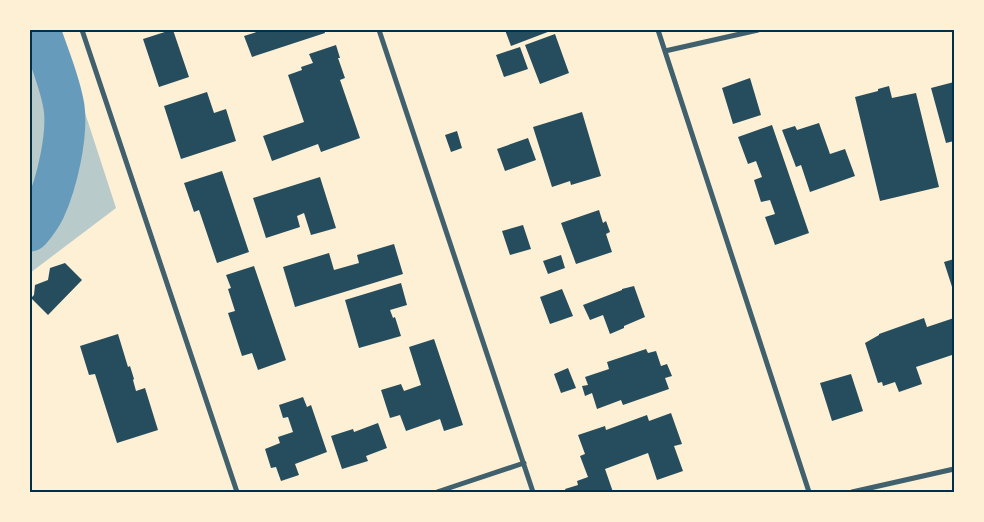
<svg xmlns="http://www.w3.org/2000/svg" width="984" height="522" font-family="Jost,sans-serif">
	<rect width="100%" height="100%" fill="#fdf0d5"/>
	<!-- green -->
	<path fill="#b9caca" d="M 30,30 L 58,30 L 116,208 L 30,273 Z"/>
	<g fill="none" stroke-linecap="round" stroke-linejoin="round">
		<!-- river -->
		<path stroke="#669bbc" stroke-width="41" d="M 30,231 C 36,224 41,217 45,209 C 57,183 68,135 64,107 C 60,81 48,55 40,30"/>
	</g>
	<!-- building -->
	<path fill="#264d5e" d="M 171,30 L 173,30 L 189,77 L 159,87 L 143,39 Z
		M 263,30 L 324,30 L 325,33 L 252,57 L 244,36 Z
		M 505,30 L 553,30 L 511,46 Z
		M 555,34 L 569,73 L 540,84 L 525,45 Z
		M 336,45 L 340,58 L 338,58 L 345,78 L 340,80 L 360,138 L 321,152 L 318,144 L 272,161 L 263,136 L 304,122 L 288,75 L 302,70 L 301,67 L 313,63 L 309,54 Z
		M 520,47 L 528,69 L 504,77 L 496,55 Z
		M 750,78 L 761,115 L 733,124 L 722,88 Z
		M 954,82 L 954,141 L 946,143 L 931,88 Z
		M 889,86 L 892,98 L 916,93 L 939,187 L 880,201 L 855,97 L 878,91 L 878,89 Z
		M 207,92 L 214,113 L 226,109 L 236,141 L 181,159 L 164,106 Z
		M 582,112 L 601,176 L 571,185 L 570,181 L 552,187 L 533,127 Z
		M 819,123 L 830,154 L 845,149 L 855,176 L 810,192 L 801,165 L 796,167 L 782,130 L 795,126 L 797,130 Z
		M 772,125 L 809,233 L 775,245 L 765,217 L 775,214 L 770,200 L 761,202 L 754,180 L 762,177 L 756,161 L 748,164 L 738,137 Z
		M 457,131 L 462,148 L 451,152 L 445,135 Z
		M 528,138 L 536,160 L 505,171 L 497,149 Z
		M 222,171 L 249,252 L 217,263 L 199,210 L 194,212 L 184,183 Z
		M 320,177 L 336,228 L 311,235 L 304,213 L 297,216 L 300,227 L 266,238 L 253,198 Z
		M 599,210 L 603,223 L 606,221 L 610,232 L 606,234 L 612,252 L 576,264 L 561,223 Z
		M 523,225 L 531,249 L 510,255 L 502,231 Z
		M 394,244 L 403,274 L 295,307 L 283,267 L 329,253 L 334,270 L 359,263 L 357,255 Z
		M 561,255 L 565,268 L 548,274 L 543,261 Z
		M 954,259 L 954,293 L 944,262 Z
		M 65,263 L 82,280 L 48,315 L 31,298 L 34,295 L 35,285 L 48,280 L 50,268 Z
		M 254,266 L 286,360 L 258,370 L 252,353 L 242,356 L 228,313 L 235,311 L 228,289 L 231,288 L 226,275 Z
		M 401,283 L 407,305 L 390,310 L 393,318 L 395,317 L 401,336 L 359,348 L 345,300 Z
		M 634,286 L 645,317 L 624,326 L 624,328 L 610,334 L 603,315 L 590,320 L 583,305 L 622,290 L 622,289 Z
		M 562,289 L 573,316 L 550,324 L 540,297 Z
		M 924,318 L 927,327 L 954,318 L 954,360 L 952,355 L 916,367 L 922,384 L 899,392 L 895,382 L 883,386 L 882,382 L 878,383 L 865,343 L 879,335 L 879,334 Z
		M 118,334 L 128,367 L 130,366 L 134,379 L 133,380 L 136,391 L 145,388 L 158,430 L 117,443 L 95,374 L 89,375 L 80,346 Z
		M 434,339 L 463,425 L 444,431 L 440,419 L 406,431 L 400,415 L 390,418 L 381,390 L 401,384 L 404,391 L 421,385 L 409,347 Z
		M 646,349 L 648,353 L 656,351 L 661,366 L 667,364 L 672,376 L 665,378 L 669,389 L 623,405 L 621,400 L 597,409 L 592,393 L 585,396 L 582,386 L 588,385 L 585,377 L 609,369 L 607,362 Z
		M 568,368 L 576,388 L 561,393 L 554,374 Z
		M 851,374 L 863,411 L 832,421 L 820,383 Z
		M 303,397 L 307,407 L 311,405 L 327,452 L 295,464 L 299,475 L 281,481 L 276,467 L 271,468 L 265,449 L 280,443 L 278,437 L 293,432 L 288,417 L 283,418 L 279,405 Z
		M 671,413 L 682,444 L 674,446 L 683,471 L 657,480 L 648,453 L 605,469 L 613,492 L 566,492 L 565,489 L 578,485 L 577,481 L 588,477 L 580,456 L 585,454 L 578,435 L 605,426 L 606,430 L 647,415 L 649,421 Z
		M 378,423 L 387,448 L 366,456 L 368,461 L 342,469 L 331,436 L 353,429 L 354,432 Z"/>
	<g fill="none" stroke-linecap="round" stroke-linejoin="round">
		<!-- minor -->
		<path stroke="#3f606c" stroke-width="5" d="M 82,30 L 237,492
			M 379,30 L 533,492
			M 658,30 L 809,492
			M 665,51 L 758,30
			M 437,492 L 524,463
			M 852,492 L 954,469"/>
	</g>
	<!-- border -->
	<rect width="984" height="522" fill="none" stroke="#fdf0d5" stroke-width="62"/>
	<rect x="31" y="31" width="922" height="460" fill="none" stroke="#003049" stroke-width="2"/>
</svg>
